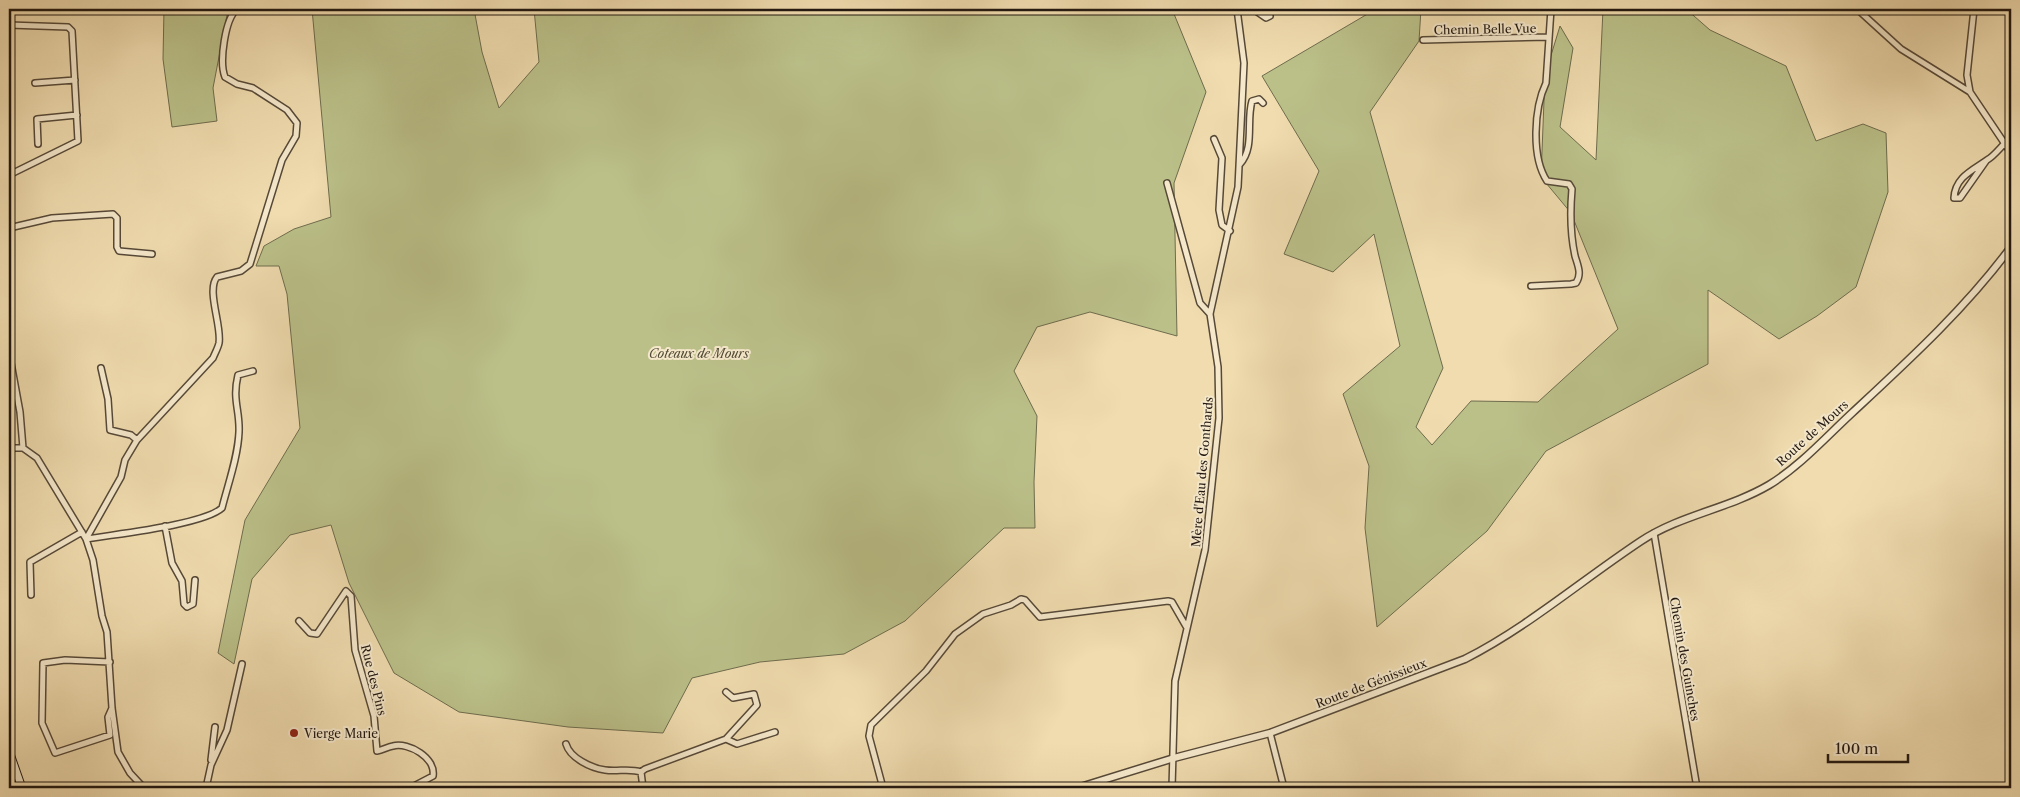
<svg xmlns="http://www.w3.org/2000/svg" width="2020" height="797" font-family="'Libre Caslon Text',serif">
	<rect width="100%" height="100%" fill="#f0dcaf"/>
	<filter id="stains"><feTurbulence type="fractalNoise" baseFrequency=".004" numOctaves="4"/><feColorMatrix values="0 0 0 0 .2 0 0 0 0 .09 0 0 0 0 .02 0 0 0 .5 -.17"/></filter>
	<radialGradient id="worn" r=".72"><stop offset=".6" stop-color="#630" stop-opacity="0"/><stop offset="1" stop-color="#630" stop-opacity=".3"/></radialGradient>
	<!-- green -->
	<path fill="#bbc089" stroke="#6e6c4d" d="M 164,9 L 241,9 L 227,15 L 213,88 L 217,121 L 172,127 L 163,59 Z
		M 312,9 L 474,9 L 482,52 L 499,108 L 539,62 L 534,9 L 1172,9 L 1206,92 L 1174,183 L 1177,336 L 1090,312 L 1037,327 L 1014,371 L 1037,416 L 1034,482 L 1035,528 L 1004,528 L 905,621 L 844,654 L 760,662 L 692,678 L 663,733 L 568,727 L 459,712 L 394,673 L 349,583 L 331,525 L 290,535 L 252,579 L 234,664 L 218,653 L 245,520 L 300,428 L 287,294 L 279,266 L 256,266 L 264,246 L 294,229 L 331,217 Z
		M 1376,9 L 1421,9 L 1419,41 L 1370,112 L 1443,368 L 1416,427 L 1432,445 L 1471,401 L 1538,402 L 1618,329 L 1571,213 L 1541,177 L 1545,75 L 1560,26 L 1573,48 L 1560,127 L 1596,160 L 1603,9 L 1686,9 L 1710,30 L 1786,66 L 1816,141 L 1863,124 L 1886,133 L 1888,192 L 1856,287 L 1817,316 L 1779,339 L 1708,290 L 1708,364 L 1546,451 L 1487,531 L 1377,627 L 1365,528 L 1369,466 L 1343,394 L 1400,346 L 1374,234 L 1333,272 L 1284,254 L 1319,171 L 1262,76 Z"/>
	<g fill="none" stroke-linecap="round" stroke-linejoin="round">
		<defs>
			<path id="minor" d="M 77,9 L 84,9
				M 1253,9 L 1266,18 L 1270,16 L 1267,9
				M 1857,9 L 1901,49 L 1970,92
				M 1974,9 L 1967,75 L 1970,92 L 2011,153
				M 9,25 L 68,27 L 72,31 L 78,141 L 9,175
				M 1423,40 L 1549,37
				M 35,83 L 75,80
				M 1214,139 L 1222,158 L 1219,210 L 1222,225 L 1230,231
				M 38,144 L 37,119 L 77,115
				M 1986,161 L 1960,198 L 1954,198 C 1955,177 1973,170 1987,160 C 1994,156 1999,149 2005,143
				M 1240,164 C 1255,148 1246,121 1252,101 L 1259,99 L 1263,103
				M 1167,183 L 1200,303 L 1210,314
				M 9,228 L 52,218 L 113,214 L 117,218 L 117,247 L 119,251 L 152,254
				M 1531,286 L 1571,284 L 1576,283 C 1582,274 1578,266 1575,256 C 1570,233 1570,212 1572,189 L 1569,184 L 1547,181 C 1531,157 1534,108 1546,83 L 1551,9
				M 9,352 L 20,412 L 23,448
				M 101,368 L 108,399 L 110,430 L 131,435 L 137,440
				M 9,448 L 23,448 L 37,458 L 86,539 L 93,560 L 102,616 L 107,632 L 112,708 L 118,752 L 130,773 L 144,788
				M 165,526 L 172,563 L 182,581 L 184,604 L 187,607 L 193,604 L 195,580
				M 1654,533 L 1697,788
				M 86,539 L 121,477 L 125,460 L 137,440 L 213,358 C 215,353 218,348 219,343 C 222,326 206,290 217,277 L 241,271 L 250,264 L 282,160 L 296,136 L 297,123 L 287,110 L 253,88 L 237,84 L 225,77 C 219,62 225,19 237,9
				M 87,539 C 115,534 203,525 222,508 C 228,484 238,457 239,432 C 240,410 232,400 238,375 L 253,371
				M 31,595 L 30,562 L 82,532
				M 299,621 L 310,633 L 317,634 L 346,591 L 351,596 L 355,650 L 374,716 L 377,751 C 383,750 387,747 393,746 C 409,742 436,758 433,776 L 410,788
				M 110,662 L 65,660 L 43,663 L 42,723 L 55,753 L 110,735 L 108,717 L 112,708
				M 1270,733 L 1284,788
				M 726,739 L 737,744 L 775,732
				M 566,744 C 570,758 591,768 605,770 C 617,772 629,768 641,772
				M 211,760 L 215,727
				M 206,788 L 211,765 L 227,730 L 242,664
				M 643,788 L 641,772 L 645,769 L 726,739 L 757,705 L 754,694 L 733,698 L 726,692
				M 883,788 L 869,736 L 871,725 L 926,671 L 955,634 L 983,614 L 1011,605 L 1021,599 L 1025,600 L 1040,617 L 1168,601 L 1172,602 L 1187,628
				M 1172,788 L 1175,681 L 1205,550 L 1219,418 L 1218,367 L 1210,314 L 1238,187 L 1244,63 L 1237,9"/>
			<path id="tertiary" d="M 1077,788 L 1174,758 L 1270,733 L 1465,659 C 1528,627 1582,580 1641,541 C 1680,515 1728,509 1769,485 C 1800,466 1825,438 1852,413 C 1908,361 1965,309 2011,247"/>
			<path id="secondary" d="M 9,751 L 22,788"/>
		</defs>
		<!-- minor casing -->
		<use href="#minor" stroke="#564938" stroke-width="8"/>
		<!-- tertiary casing -->
		<use href="#tertiary" stroke="#564938" stroke-width="9"/>
		<!-- secondary casing -->
		<use href="#secondary" stroke="#221811" stroke-width="9"/>
		<!-- minor -->
		<use href="#minor" stroke="#f5e8cb" stroke-width="5"/>
		<!-- tertiary -->
		<use href="#tertiary" stroke="#f5e8cb" stroke-width="6"/>
		<!-- secondary -->
		<use href="#secondary" stroke="#f5e8cb" stroke-width="7"/>
	</g>
	<!-- markers -->
	<circle fill="#8f2418" stroke="#f5e8cb" stroke-width="2" cx="294" cy="733" r="5"/>
	<g text-anchor="middle" dominant-baseline="central" stroke-width="4" stroke-linejoin="round" paint-order="stroke">
		<!-- street labels -->
		<g font-size="12" fill="#221811" stroke="#f5e8cb">
			<text transform="translate(1485 29) rotate(-1)">Chemin Belle Vue</text>
			<text transform="translate(1812 433) rotate(-42)">Route de Mours</text>
			<text transform="translate(1202 472) rotate(-85)">Mère d'Eau des Gonthards</text>
			<text transform="translate(1685 659) rotate(80)">Chemin des Guinches</text>
			<text transform="translate(374 680) rotate(76)">Rue des Pins</text>
			<text transform="translate(1371 683) rotate(-21)">Route de Génissieux</text>
		</g>
		<!-- park labels -->
		<g font-size="12" font-style="italic" fill="#504a35" stroke="#f5e8cb">
			<text x="699" y="353">Coteaux de Mours</text>
		</g>
		<!-- poi labels -->
		<g font-size="12" fill="#221811" stroke="#f5e8cb" text-anchor="start">
			<text x="304" y="733">Vierge Marie</text>
		</g>
	</g>
	<!-- margin -->
	<rect width="2020" height="797" fill="none" stroke="#f0dcaf" stroke-width="30"/>
	<rect x="10" y="10" width="2000" height="777" fill="none" stroke="#221811" stroke-width="2.5"/>
	<rect x="15" y="15" width="1990" height="767" fill="none" stroke="#221811"/>
	<!-- scale -->
	<path d="M1828 754v8h80v-8" fill="none" stroke="#221811" stroke-width="2.5"/>
	<text x="1835" y="754" font-size="15" fill="#221811" stroke="#f5e8cb" stroke-width="4" paint-order="stroke">100 m</text>
	<rect width="100%" height="100%" filter="url(#stains)"/>
	<rect width="100%" height="100%" fill="url(#worn)"/>
</svg>
